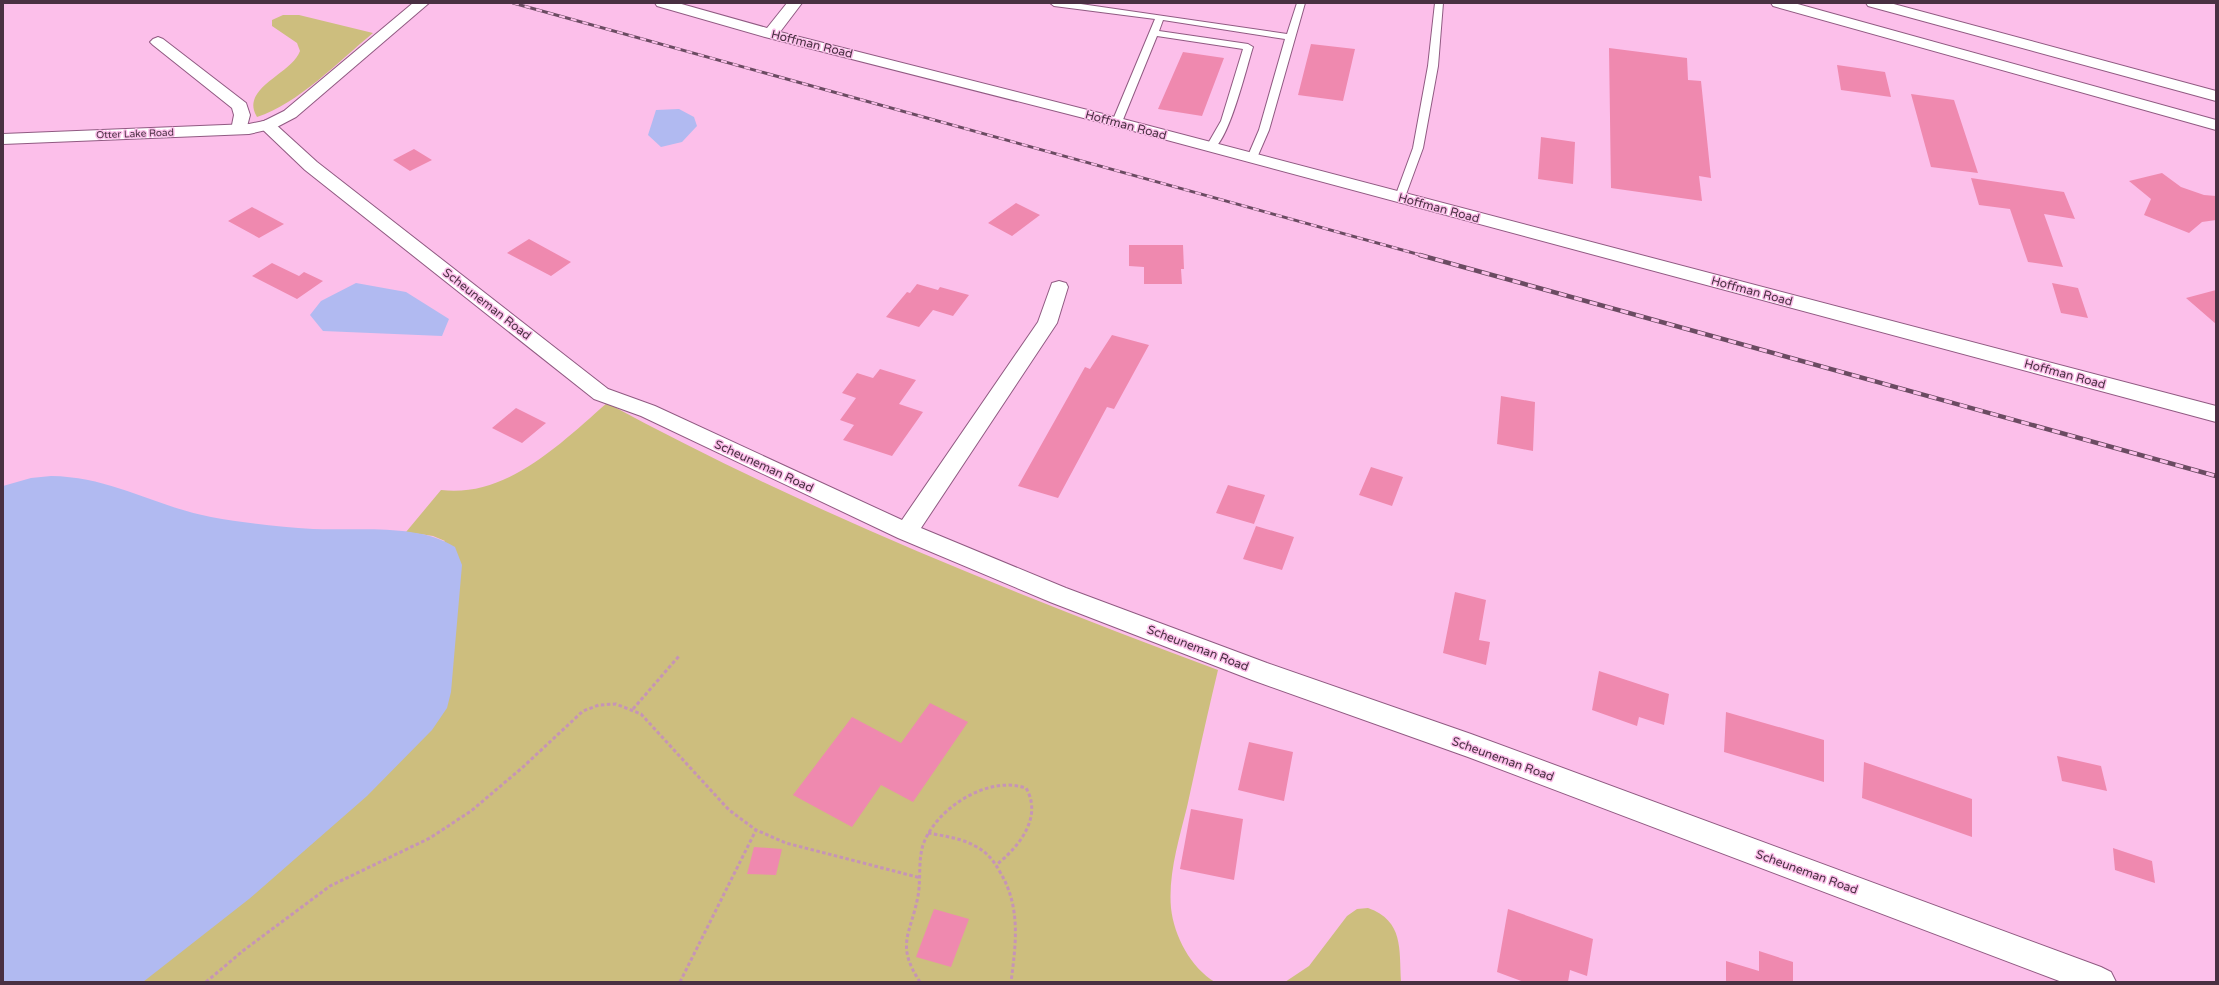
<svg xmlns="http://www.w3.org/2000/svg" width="2219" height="985" font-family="'Varela Round',sans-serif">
	<rect width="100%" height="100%" fill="#fcbfea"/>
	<!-- green -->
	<path fill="#cdbe7e" d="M 283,15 L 299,15 L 373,33 C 339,61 298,104 257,117 C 239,88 292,74 300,51 L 297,43 L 272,26 L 272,20 Z
		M 607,403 C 802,509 1010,592 1218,670 C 1207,716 1197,761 1187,807 C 1179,839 1168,875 1171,908 C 1174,936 1191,968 1215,982 L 3,982 L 445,541 L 433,536 L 406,532 L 441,490 C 507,498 561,443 607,403 Z
		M 1368,908 C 1404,921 1399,949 1401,982 L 1285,982 L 1309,966 L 1347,916 L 1357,909 Z"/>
	<!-- water -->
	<path fill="#b1baf1" d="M 679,109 L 694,117 L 697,126 L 682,142 L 661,147 L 648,135 L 656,110 Z
		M 356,283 L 406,292 L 449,319 L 442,336 L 323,331 L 310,315 L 321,301 Z
		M 51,476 C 112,477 154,506 211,517 C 244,523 279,527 313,529 C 357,531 418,523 455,547 L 462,565 L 451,692 L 447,708 L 432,730 L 367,796 L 249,899 L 143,982 L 3,982 L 3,486 L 31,478 Z"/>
	<!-- building -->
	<path fill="#ef89af" d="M 1311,44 L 1355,49 L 1343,101 L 1298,95 Z
		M 1609,48 L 1687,58 L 1688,80 L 1701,81 L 1711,178 L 1699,176 L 1702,201 L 1611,188 Z
		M 1183,52 L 1224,58 L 1202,116 L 1158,109 Z
		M 1837,65 L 1885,72 L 1891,97 L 1841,90 Z
		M 1911,94 L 1954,100 L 1978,173 L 1931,167 Z
		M 1541,137 L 1575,142 L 1573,184 L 1538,179 Z
		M 414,149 L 432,160 L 410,171 L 393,160 Z
		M 2162,173 L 2181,187 L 2204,195 L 2216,196 L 2216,220 L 2202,222 L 2189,233 L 2144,215 L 2151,199 L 2129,181 Z
		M 1971,178 L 2064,192 L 2075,219 L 2044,214 L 2063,267 L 2028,262 L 2010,209 L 1979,205 Z
		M 1016,203 L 1040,215 L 1012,236 L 988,223 Z
		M 252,207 L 284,224 L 259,238 L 228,221 Z
		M 529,239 L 571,262 L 551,276 L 507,253 Z
		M 1129,245 L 1183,245 L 1184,269 L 1181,269 L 1182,284 L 1144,284 L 1144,267 L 1129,266 Z
		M 272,263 L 299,276 L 304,272 L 323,281 L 297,299 L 252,276 Z
		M 2052,283 L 2078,288 L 2088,318 L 2061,313 Z
		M 917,284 L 938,290 L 940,287 L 969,295 L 953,316 L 933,310 L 919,327 L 886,317 L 907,292 L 910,293 Z
		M 2216,290 L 2216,324 L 2186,298 Z
		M 1112,335 L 1149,345 L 1114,409 L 1107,407 L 1058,498 L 1018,486 L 1085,367 L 1090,369 Z
		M 880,369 L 916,380 L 899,404 L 923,412 L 892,456 L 843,440 L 854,425 L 840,420 L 856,398 L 842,393 L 857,373 L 873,378 Z
		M 1501,396 L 1535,402 L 1533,451 L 1497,444 Z
		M 516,408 L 546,423 L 522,443 L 492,428 Z
		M 1371,467 L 1403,477 L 1392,506 L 1359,495 Z
		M 1228,485 L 1265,495 L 1254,524 L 1216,513 Z
		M 1256,526 L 1294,537 L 1282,570 L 1243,559 Z
		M 1455,592 L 1486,600 L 1479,640 L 1490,642 L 1486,665 L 1443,653 Z
		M 1599,671 L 1669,694 L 1664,725 L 1639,717 L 1637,726 L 1592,710 Z
		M 930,703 L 968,722 L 913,802 L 881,785 L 852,827 L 793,795 L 852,717 L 901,743 Z
		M 1726,712 L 1824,740 L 1824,782 L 1724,752 Z
		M 1249,742 L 1293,752 L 1284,801 L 1238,790 Z
		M 2057,756 L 2101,766 L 2107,791 L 2062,781 Z
		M 1864,762 L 1972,799 L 1972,837 L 1862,798 Z
		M 1191,809 L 1243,819 L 1234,880 L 1180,869 Z
		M 754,847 L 782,849 L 776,875 L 747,874 Z
		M 2113,848 L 2152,861 L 2155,883 L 2115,870 Z
		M 934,909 L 969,919 L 951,967 L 916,957 Z
		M 1508,909 L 1593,939 L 1587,976 L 1570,970 L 1568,982 L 1524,982 L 1497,972 Z
		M 1759,951 L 1793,962 L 1793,982 L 1726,982 L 1726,961 L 1759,971 Z"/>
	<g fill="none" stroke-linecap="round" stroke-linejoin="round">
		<defs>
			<path id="lane" d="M 1050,3 L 1074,3 L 1287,34 L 1297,3 L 1305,3 L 1269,130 L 1256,160 L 1248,160 L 1247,158 L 1259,130 L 1285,39 L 1163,20 L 1159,31 L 1248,44 L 1253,47 C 1247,65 1228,146 1211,150 L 1206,147 L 1221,121 L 1243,49 L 1157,36 L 1122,122 L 1117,125 L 1112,122 L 1155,19 L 1054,6 Z
				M 1435,3 L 1443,3 L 1438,66 L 1423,148 L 1405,197 L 1400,200 L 1395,197 L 1413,148 L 1428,66 Z"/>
			<path id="street" d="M 158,37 L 163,39 L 246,103 L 250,115 L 245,134 L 233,134 L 231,130 L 234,115 L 232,108 L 153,45 L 150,42 L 153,39 Z
				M 267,120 L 273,122 L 317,162 L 608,389 L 655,406 L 902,520 L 1038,322 L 1052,283 L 1059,281 L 1066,283 L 1068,287 L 1057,323 L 921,528 L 1066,588 L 1267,663 L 1471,734 L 2101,967 L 2111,972 L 2116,982 L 2062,982 L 1468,757 L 1252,680 L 1050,602 L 898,538 L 641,416 L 594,399 L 305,170 L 261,128 L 259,125 L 261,122 Z"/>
			<path id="secondary" d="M 413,3 L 429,3 L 296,117 L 275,128 L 249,134 L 3,144 L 3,134 L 249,124 L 264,121 L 284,111 Z
				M 655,3 L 678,3 L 767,28 L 787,3 L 802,3 L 780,32 L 1123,119 L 2216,406 L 2216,422 L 1111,125 L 765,37 L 657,6 Z"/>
			<path id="primary" d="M 1771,3 L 1794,3 L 2216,120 L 2216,130 L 1773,6 Z
				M 1866,3 L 1890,3 L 2216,91 L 2216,101 L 1868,6 Z"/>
		</defs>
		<!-- lane casing -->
		<use href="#lane" stroke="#905a82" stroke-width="2"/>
		<!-- street casing -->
		<use href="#street" stroke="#905a82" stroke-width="2"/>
		<!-- secondary casing -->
		<use href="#secondary" stroke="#905a82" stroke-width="2"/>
		<!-- primary casing -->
		<use href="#primary" stroke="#905a82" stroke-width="2"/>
		<!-- path -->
		<path stroke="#c694b7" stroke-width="3" stroke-dasharray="3.5 2.5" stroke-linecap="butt" d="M 633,709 L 679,656
			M 928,833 C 944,836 961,838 975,846 C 987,852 994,861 1000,872 C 1021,907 1016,943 1011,982
			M 206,982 L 244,950 L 330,886 L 430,838 L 471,811 L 523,767 L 583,711 L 599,705 L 616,704 L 641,714 L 729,810 L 756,830 L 786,843 L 921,878
			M 680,982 L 756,830
			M 920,982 C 895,944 911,934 918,896 C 921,879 918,861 923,845 C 936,808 988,775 1026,788 C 1043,817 1019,847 996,865"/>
		<!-- lane -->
		<use href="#lane" fill="#fff" fill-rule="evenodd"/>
		<!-- street -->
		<use href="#street" fill="#fff" fill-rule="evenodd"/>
		<!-- secondary -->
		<use href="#secondary" fill="#fff" fill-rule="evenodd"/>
		<!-- primary -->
		<use href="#primary" fill="#fff" fill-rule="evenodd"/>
		<defs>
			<path id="rail-far1" d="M 513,3 L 1424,256"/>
			<path id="rail" d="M 1420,255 L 2216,476"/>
		</defs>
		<!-- rail-far1 casing -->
		<use href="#rail-far1" stroke="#6b4b62" stroke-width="3"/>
		<!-- rail casing -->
		<use href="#rail" stroke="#6b4b62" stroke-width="4.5"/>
		<!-- rail-far1 -->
		<use href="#rail-far1" stroke="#fcbfea" stroke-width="2" stroke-dasharray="6" stroke-linecap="butt"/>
		<!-- rail -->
		<use href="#rail" stroke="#fcbfea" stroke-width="3" stroke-dasharray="8" stroke-linecap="butt"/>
	</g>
	<g text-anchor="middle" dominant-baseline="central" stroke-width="3" stroke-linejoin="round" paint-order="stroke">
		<!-- far-street labels -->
		<g font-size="10" fill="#493042" stroke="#fcbfea">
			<text transform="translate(135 134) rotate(-2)">Otter Lake Road</text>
		</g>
		<!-- street labels -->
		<g font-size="12" fill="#493042" stroke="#fcbfea">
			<text transform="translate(812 44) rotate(14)">Hoffman Road</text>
			<text transform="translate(1126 125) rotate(15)">Hoffman Road</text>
			<text transform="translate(1439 208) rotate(15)">Hoffman Road</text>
			<text transform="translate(1752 291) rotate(15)">Hoffman Road</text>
			<text transform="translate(487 304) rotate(38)">Scheuneman Road</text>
			<text transform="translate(2065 374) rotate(15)">Hoffman Road</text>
			<text transform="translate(764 466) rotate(25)">Scheuneman Road</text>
			<text transform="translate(1198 648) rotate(21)">Scheuneman Road</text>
			<text transform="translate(1503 759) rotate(20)">Scheuneman Road</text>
			<text transform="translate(1807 872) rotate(20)">Scheuneman Road</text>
		</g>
	</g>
	<!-- border -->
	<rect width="2219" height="985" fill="none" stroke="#493042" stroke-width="8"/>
</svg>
